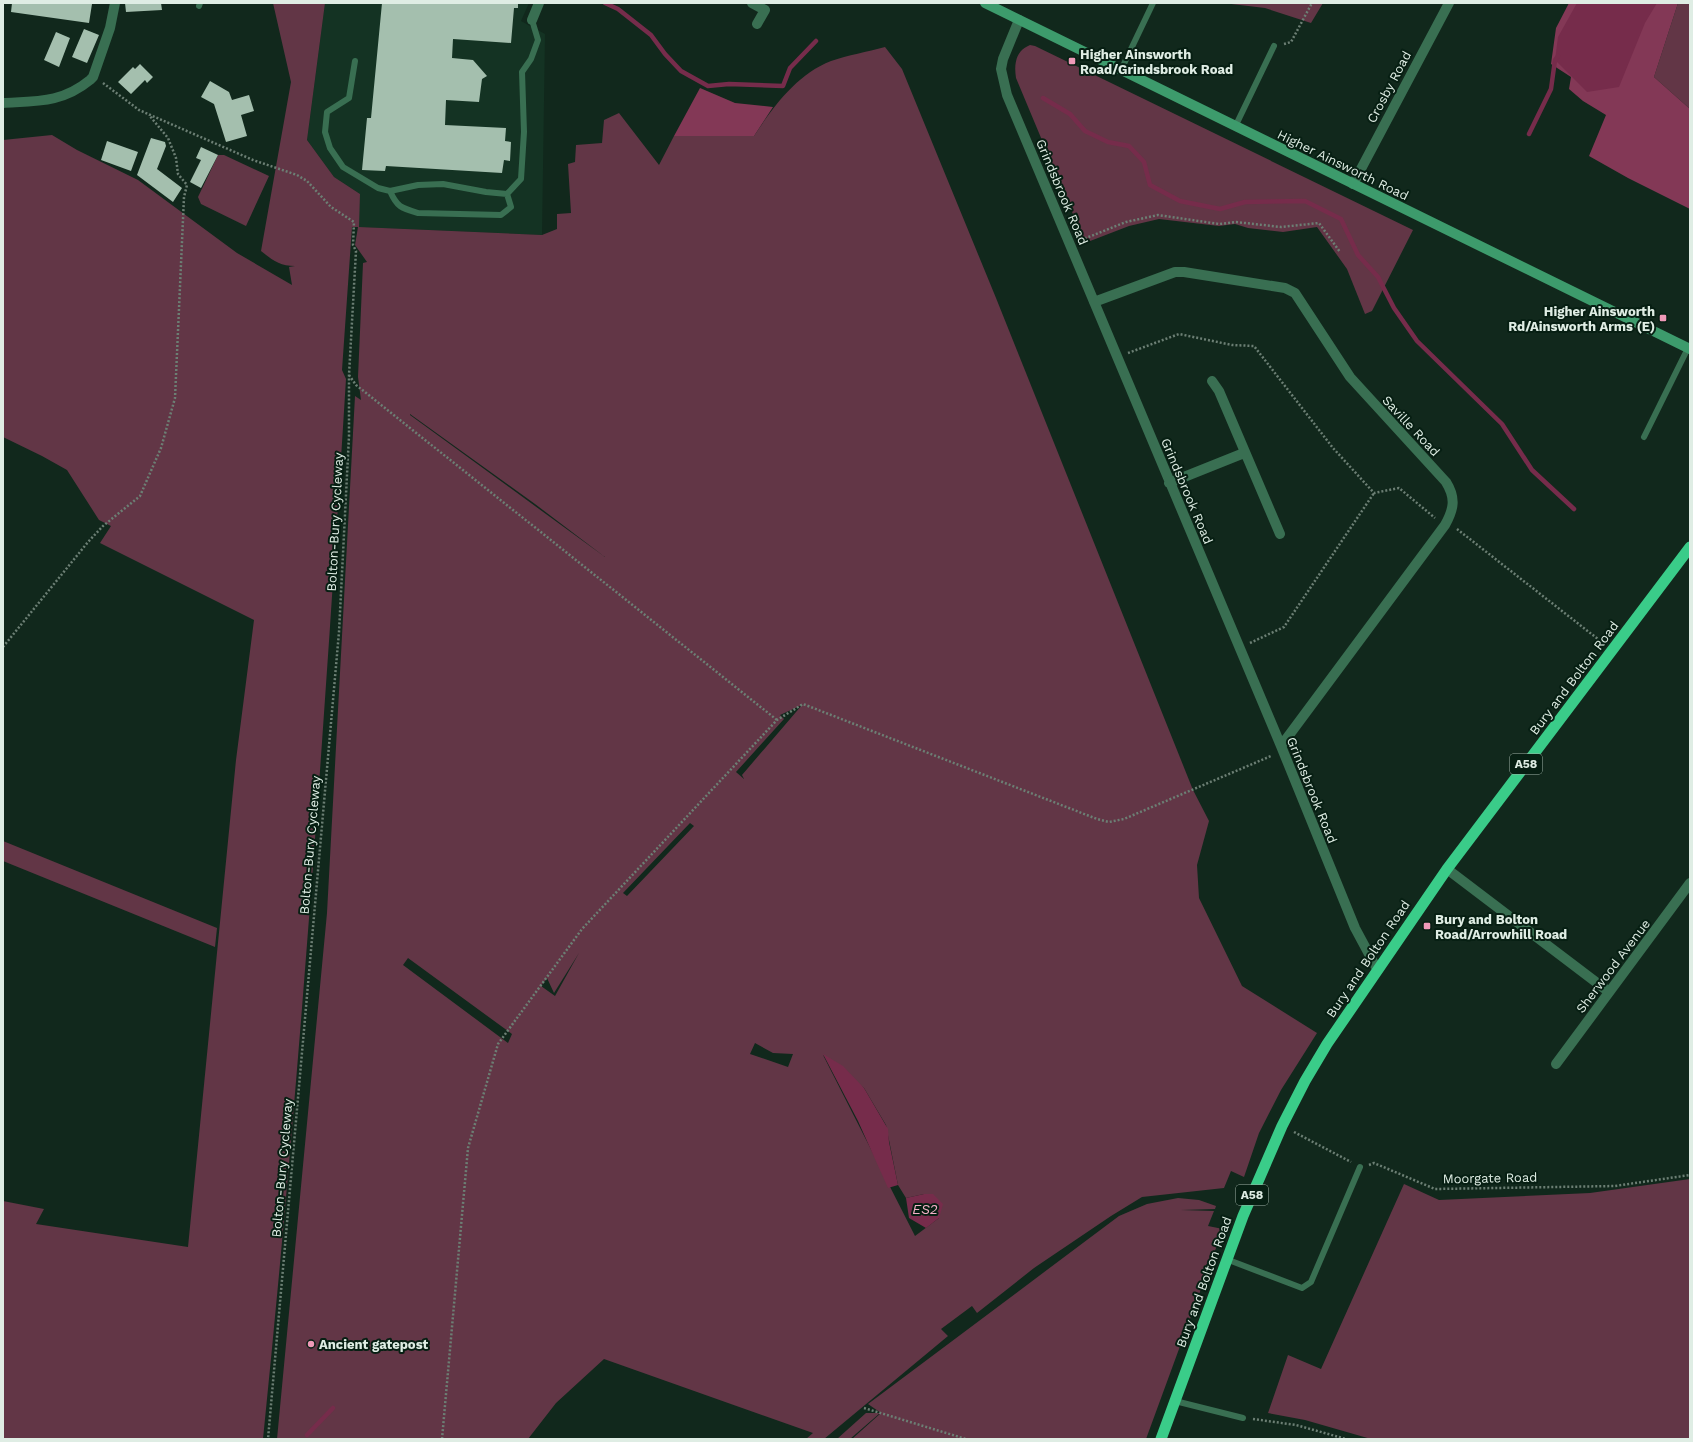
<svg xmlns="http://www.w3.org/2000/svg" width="1693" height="1442" font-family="'Work Sans',sans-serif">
	<rect width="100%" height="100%" fill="#11281c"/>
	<!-- built -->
	<path fill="#143323" d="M 325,3 L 529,3 L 521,21 L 545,34 L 542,235 L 358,227 L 360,194 L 334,177 L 307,140 Z"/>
	<!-- green -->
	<path fill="#623646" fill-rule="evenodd" d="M 273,3 L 325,3 L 307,140 L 334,177 L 360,194 L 359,227 L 542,235 L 557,229 L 557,214 L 571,213 L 568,164 L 575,162 L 576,145 L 602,143 L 604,120 L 619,113 L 659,165 L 674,136 L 754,136 C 773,107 797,74 831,61 C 848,55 867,52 885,47 L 902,69 L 996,298 L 1193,790 L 1209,821 L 1197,865 L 1199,898 L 1242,986 L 1317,1033 L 1281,1090 L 1259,1133 L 1244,1177 L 1231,1171 L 1224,1188 L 1142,1197 L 1111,1216 L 1034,1268 L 977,1313 L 972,1306 L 941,1329 L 948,1336 L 824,1439 L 806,1439 L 813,1433 L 604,1359 L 556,1403 L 528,1439 L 277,1439 L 327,913 L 355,396 L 361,400 L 358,377 L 363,263 L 367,262 L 355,245 L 358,227 L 352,227 L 342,370 L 346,379 C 324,733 299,1086 263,1439 L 3,1439 L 3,1201 L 44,1209 L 36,1224 L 188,1247 L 236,760 L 254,620 L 100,543 L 111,526 L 99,520 L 67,470 L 42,456 L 3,437 L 3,140 L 52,135 L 77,150 L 138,180 L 237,253 L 292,285 L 289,267 L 295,266 C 280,266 272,260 261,251 L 291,82 ZM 410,414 L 535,504 L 605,557 L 410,415 ZM 802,705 L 742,775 L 744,779 L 736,772 L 784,719 L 780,715 ZM 690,823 L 694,826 L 627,896 L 623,893 ZM 579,953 L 555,996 L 541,986 L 547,978 L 554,993 ZM 408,958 L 512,1034 L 508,1043 L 403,965 ZM 755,1043 L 773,1053 L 793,1054 L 788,1067 L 750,1054 ZM 823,1055 L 864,1088 L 886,1125 L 898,1185 L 906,1198 L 924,1194 L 939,1218 L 915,1236 Z
		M 1223,3 L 1323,3 L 1311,23 L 1265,8 Z
		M 1678,3 L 1690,3 L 1690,109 L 1654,77 Z
		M 1030,45 L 1035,46 L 1413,230 L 1372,311 L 1365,314 L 1347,269 L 1317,227 L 1283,232 L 1248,228 L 1235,224 L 1219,226 L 1159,219 L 1129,226 L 1085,243 L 1016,78 C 1014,65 1015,51 1030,45 Z
		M 218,155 L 224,155 L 269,176 L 246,226 L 201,204 L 198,197 Z
		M 3,841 L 217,928 L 215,947 L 3,861 Z
		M 1690,1179 L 1690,1439 L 1371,1439 L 1305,1420 L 1268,1413 L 1288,1355 L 1321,1369 L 1404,1184 L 1439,1200 L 1590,1193 Z
		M 1178,1198 L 1199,1200 L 1216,1206 L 1215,1209 L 1181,1210 L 1214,1211 L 1208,1226 L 1223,1229 L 1146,1439 L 852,1439 L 881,1413 L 868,1404 L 1119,1216 L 1147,1204 Z
		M 866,1413 L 880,1413 L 850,1439 L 837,1439 Z"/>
	<!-- forest -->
	<path fill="#833856" d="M 1569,3 L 1678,3 L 1654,77 L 1690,109 L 1690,209 L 1628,178 L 1589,156 L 1606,115 L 1583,101 L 1569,89 L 1571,77 L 1551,64 L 1556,28 Z
		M 700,88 L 735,103 L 773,107 L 754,136 L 674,136 Z"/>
	<!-- water -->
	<path fill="#762c4b" d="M 1577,3 L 1657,3 L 1645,23 L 1619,87 L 1587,92 L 1555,60 L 1558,37 Z
		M 823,1054 L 843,1066 L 864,1088 L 888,1129 L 889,1142 L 898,1185 L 888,1188 L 858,1121 Z
		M 924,1194 L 933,1194 L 943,1204 L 939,1218 L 926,1228 L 909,1218 L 906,1198 Z"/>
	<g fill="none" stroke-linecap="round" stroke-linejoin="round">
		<!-- stream -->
		<path stroke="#762c4b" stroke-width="4.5" d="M 605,3 L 618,9 L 651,35 L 665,54 L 681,71 L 708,86 L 729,84 L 783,86 L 790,68 L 816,41
			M 1043,98 L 1070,114 L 1085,131 L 1108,142 L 1129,146 L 1144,162 L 1150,185 L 1180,201 L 1220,209 L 1245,202 L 1305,201 L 1341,219 L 1358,255 L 1378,277 L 1394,308 L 1417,341 L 1502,424 L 1532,470 L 1574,509
			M 1529,134 L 1551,89 L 1555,60 L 1558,56
			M 307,1435 L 333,1408"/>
	</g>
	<!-- building -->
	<path fill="#a4bfae" d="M 12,3 L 86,3 L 92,4 L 89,23 L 11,12 Z
		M 125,3 L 161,3 L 162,10 L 126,12 Z
		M 382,3 L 518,3 L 518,8 L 514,8 L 511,43 L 453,39 L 452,58 L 473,60 L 487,76 L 482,79 L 479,102 L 446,100 L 445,125 L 506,128 L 505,141 L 511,142 L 510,161 L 504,160 L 502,173 L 386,166 L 385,171 L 362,170 L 367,118 L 371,118 Z
		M 84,29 L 99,35 L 87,63 L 72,57 Z
		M 56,32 L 70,38 L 59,67 L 44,60 Z
		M 140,64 L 153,77 L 147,83 L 145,80 L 131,94 L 118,82 L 133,67 L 135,69 Z
		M 210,81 L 229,92 L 232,100 L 249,95 L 254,111 L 241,115 L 247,136 L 226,142 L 214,104 L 201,97 Z
		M 151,138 L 165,142 L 166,146 L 157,169 L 182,188 L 173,202 L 137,175 Z
		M 107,141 L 138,152 L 131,171 L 101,160 Z
		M 201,147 L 218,155 L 201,188 L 190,182 L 201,160 L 196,158 Z"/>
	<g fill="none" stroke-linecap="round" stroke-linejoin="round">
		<!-- path -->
		<path stroke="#6c7f74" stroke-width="2.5" stroke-dasharray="2 2" stroke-linecap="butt" d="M 1284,44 L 1291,42 L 1312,3
			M 103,83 L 139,110 L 253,160 L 297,175 L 307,181 L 331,207 L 354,222 L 353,245 L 356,251 L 349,375 L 349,436 L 339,632 L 268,1439
			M 1081,240 L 1126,222 L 1158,215 L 1219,224 L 1236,222 L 1281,227 L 1319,223 L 1340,252
			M 1128,353 L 1179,334 L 1232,345 L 1254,346 L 1333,448 L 1374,493 L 1399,488 L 1435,518
			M 349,375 L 356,385 L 777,720
			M 1457,529 L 1603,643
			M 1250,643 L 1284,627 L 1374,493
			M 3,647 L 88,542 L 103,526 L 140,496 L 161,448 L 175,398 L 184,197 L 187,185 L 178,174 L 176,158 L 168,138 L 149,115
			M 1294,1132 L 1351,1162
			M 1369,1165 L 1374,1163 L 1435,1189 L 1615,1186 L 1690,1175
			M 864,1408 L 966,1439
			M 1253,1419 L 1296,1425 L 1346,1439
			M 442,1439 L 468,1148 L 498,1044 L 582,929 L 777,720 L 803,704 L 1097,819 L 1109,822 L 1124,819 L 1271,756"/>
		<!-- service -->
		<path stroke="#396f52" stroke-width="6" d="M 199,6 L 200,3
			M 355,61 L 349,98 L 327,112 L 325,132 L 330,148 L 343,167 L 378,188 L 390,191 L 418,185 L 443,184 L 486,192 L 507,194 L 521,179 L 524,132 L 522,72 L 531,59 L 538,40 L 532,20
			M 1121,70 L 1153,3
			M 1235,127 L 1274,46
			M 390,191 C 397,207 401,208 418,213 L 501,215 L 511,207 L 507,194
			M 1644,437 L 1688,348
			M 1226,1259 L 1302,1288 L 1311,1282 L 1360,1167
			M 1175,1401 L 1243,1418"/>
		<!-- minor -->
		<path stroke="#396f52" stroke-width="10" d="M 752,3 L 765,10 L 757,24
			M 532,20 L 539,3
			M 1019,20 L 1003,59 L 1001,69 L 1007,95 L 1281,746 L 1355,928 L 1377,969
			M 3,103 C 37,101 62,103 90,80 L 93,77 L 110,28 L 115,3
			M 1353,184 L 1449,3
			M 1094,302 L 1175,272 L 1184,272 L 1285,288 L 1295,293 L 1350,377 L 1446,482 C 1456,498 1454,509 1445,525 L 1281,746
			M 1212,381 L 1219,391 L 1280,534
			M 1169,483 L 1244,453
			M 1447,869 L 1609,992
			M 1556,1064 L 1690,883"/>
		<!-- secondary -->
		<path stroke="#3d9b6c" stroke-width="10" d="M 985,3 L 1690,349"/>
		<!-- trunk -->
		<path stroke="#3acc89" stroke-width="11" d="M 1161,1439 L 1243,1216 L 1282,1126 L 1305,1081 L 1327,1044 L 1447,869 L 1690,547"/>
	</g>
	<!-- markers -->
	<g fill="#ef9ab8" stroke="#071f13" stroke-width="1.5">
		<rect x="1068" y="57" width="8" height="8" rx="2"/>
		<rect x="1659" y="314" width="8" height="8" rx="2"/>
		<rect x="1423" y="922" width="8" height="8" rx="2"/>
		<circle cx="311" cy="1344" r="4"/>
	</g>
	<g text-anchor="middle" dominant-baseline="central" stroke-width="4" stroke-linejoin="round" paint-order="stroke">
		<!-- shield labels -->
		<g fill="#071f13" stroke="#9eafa5" stroke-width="1">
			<rect x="1510" y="754" width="32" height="20" rx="3"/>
			<rect x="1236" y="1185" width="32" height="20" rx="3"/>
		</g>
		<g font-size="12" font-weight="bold" fill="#dfede4">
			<text x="1526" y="764">A58</text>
			<text x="1252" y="1195">A58</text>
		</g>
		<!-- poi labels -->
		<g font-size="13" font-weight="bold" fill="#dfede4" stroke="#071f13" text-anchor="start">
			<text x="1080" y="54">Higher Ainsworth<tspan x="1080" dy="15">Road/Grindsbrook Road</tspan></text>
			<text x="1655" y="311" text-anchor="end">Higher Ainsworth<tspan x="1655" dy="15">Rd/Ainsworth Arms (E)</tspan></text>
			<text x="1435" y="919">Bury and Bolton<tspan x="1435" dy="15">Road/Arrowhill Road</tspan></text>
			<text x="319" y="1344">Ancient gatepost</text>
		</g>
		<!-- street labels -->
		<g font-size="13" fill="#dfede4" stroke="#071f13">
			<text transform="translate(1389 87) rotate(-62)">Crosby Road</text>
			<text transform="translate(1343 165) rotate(26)">Higher Ainsworth Road</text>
			<text transform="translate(1062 192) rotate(67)">Grindsbrook Road</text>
			<text transform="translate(1411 426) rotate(47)">Saville Road</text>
			<text transform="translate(1187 491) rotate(67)">Grindsbrook Road</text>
			<text transform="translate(335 522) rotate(-87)">Bolton-Bury Cycleway</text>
			<text transform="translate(1574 678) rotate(-53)">Bury and Bolton Road</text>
			<text transform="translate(1312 790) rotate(68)">Grindsbrook Road</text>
			<text transform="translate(310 845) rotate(-85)">Bolton-Bury Cycleway</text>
			<text transform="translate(1368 959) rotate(-56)">Bury and Bolton Road</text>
			<text transform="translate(1613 966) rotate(-53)">Sherwood Avenue</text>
			<text transform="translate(282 1168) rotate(-85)">Bolton-Bury Cycleway</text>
			<text transform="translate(1490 1178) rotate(-1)">Moorgate Road</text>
			<text transform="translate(1204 1282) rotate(-70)">Bury and Bolton Road</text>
		</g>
		<!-- water labels -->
		<g font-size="14" font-style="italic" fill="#f3b0c7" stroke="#071f13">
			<text x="925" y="1209">ES2</text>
		</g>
	</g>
	<!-- border -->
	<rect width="1693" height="1442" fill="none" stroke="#dfede4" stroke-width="8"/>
</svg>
